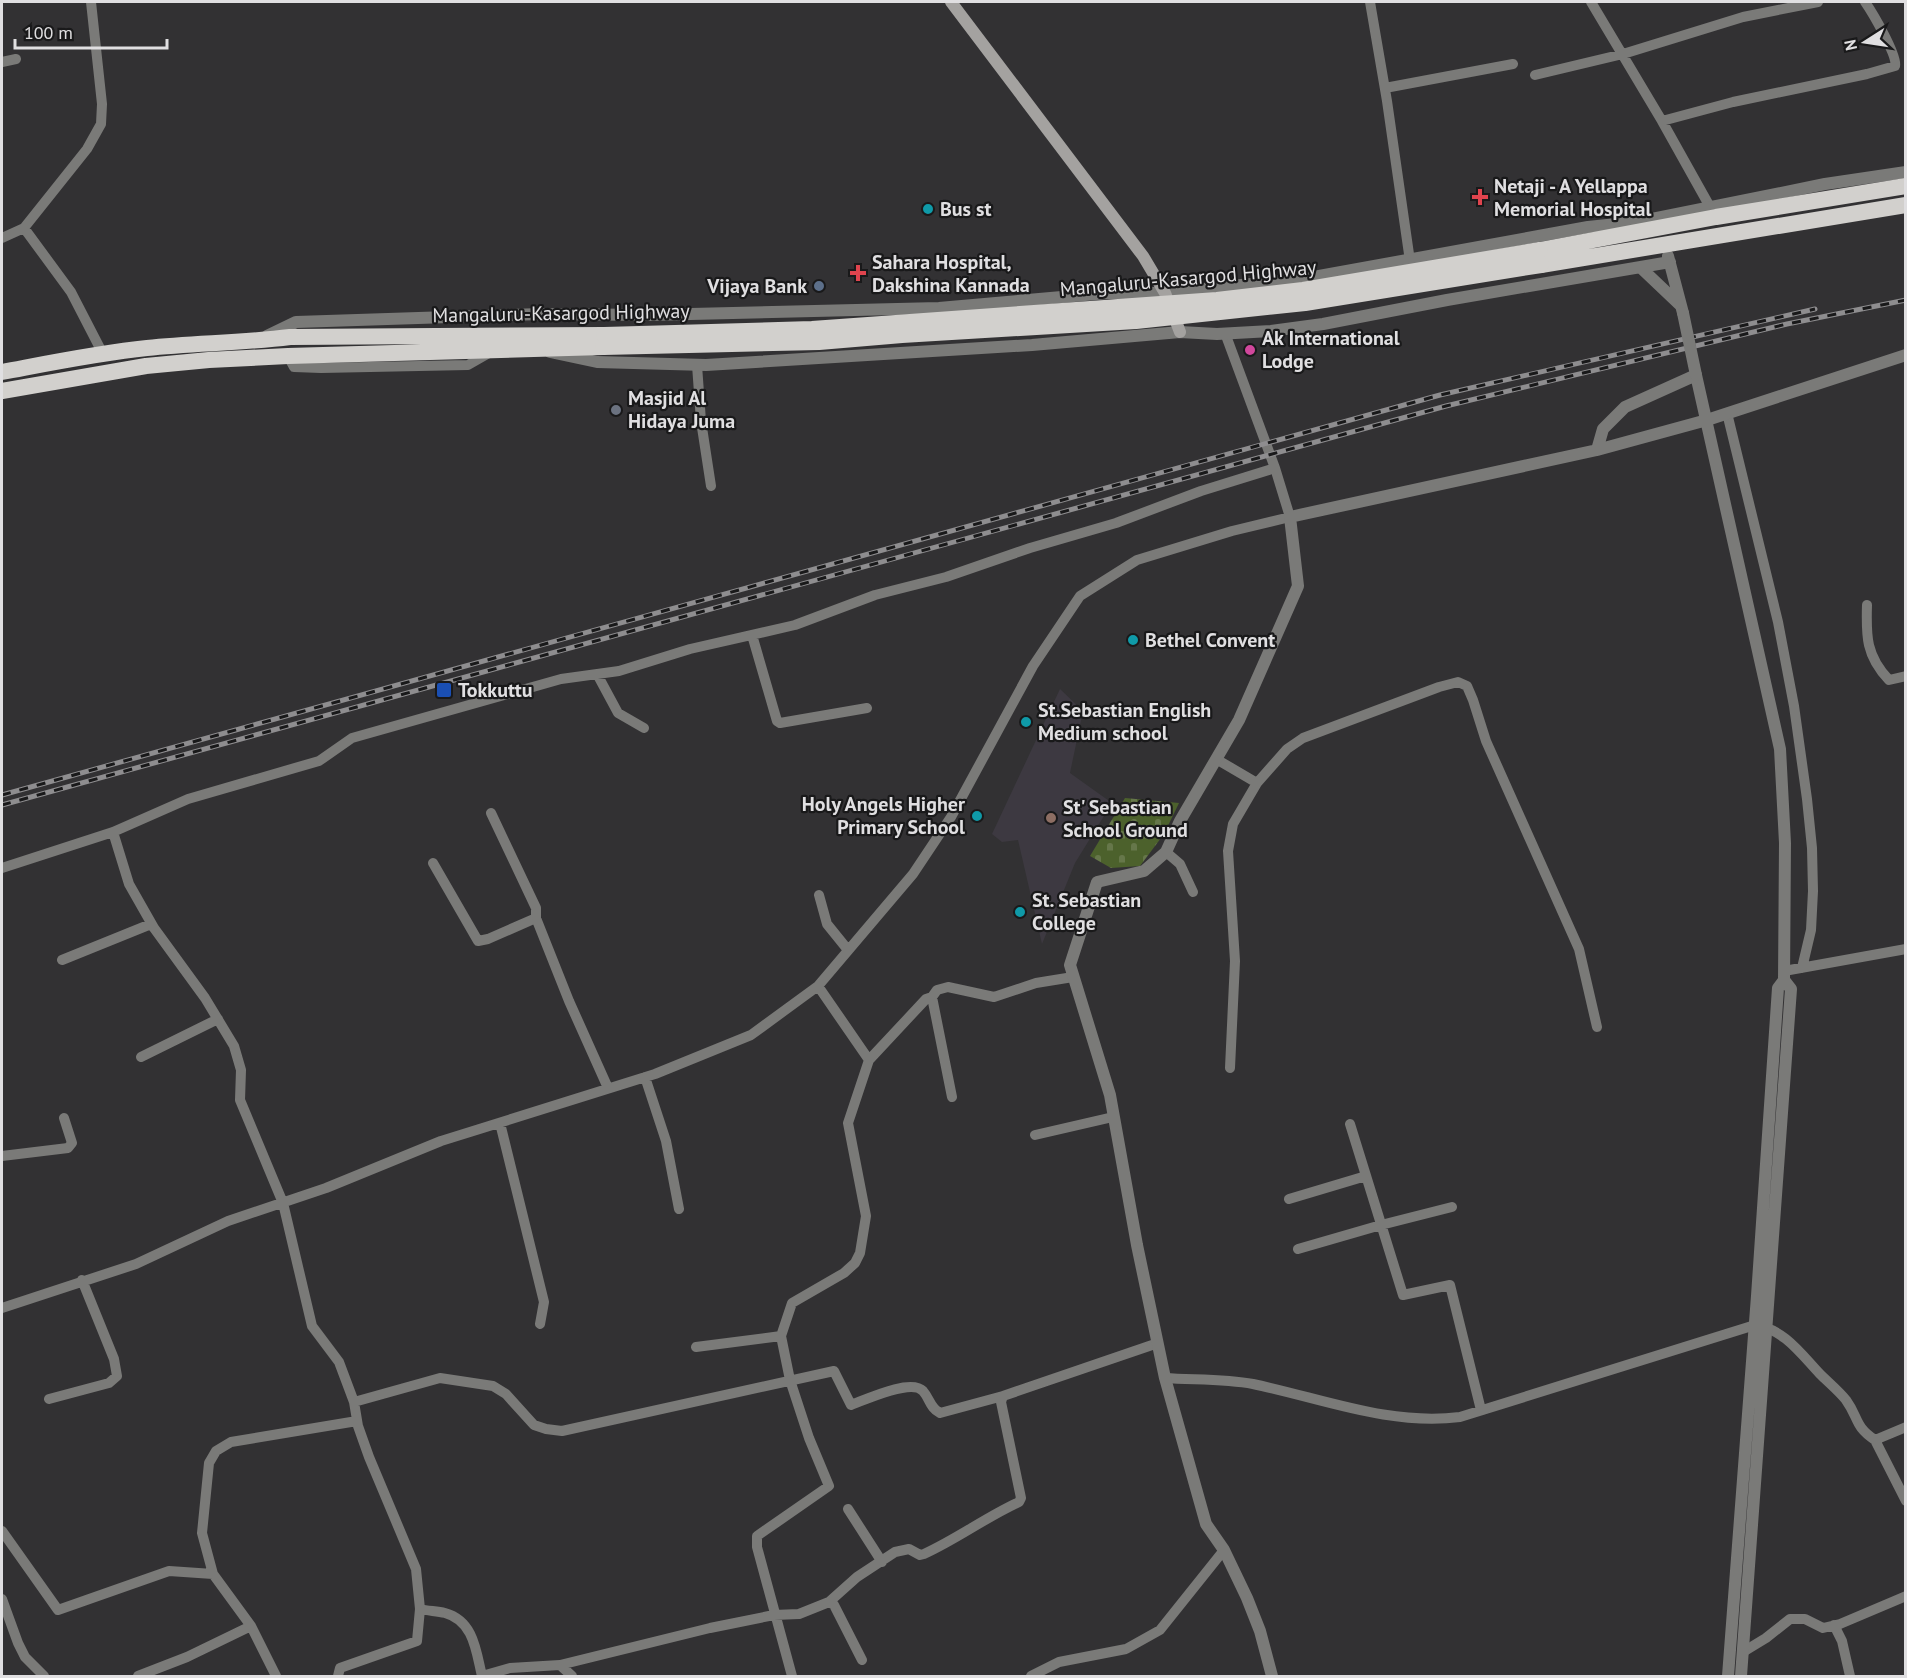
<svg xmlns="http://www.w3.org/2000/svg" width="1907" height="1678" font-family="'PT Sans',sans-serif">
	<defs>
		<pattern id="cemetery-stones" width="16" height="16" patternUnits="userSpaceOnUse" patternTransform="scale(1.5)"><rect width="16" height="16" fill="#4c612c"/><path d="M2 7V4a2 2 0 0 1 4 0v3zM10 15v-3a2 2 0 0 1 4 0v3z" fill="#66774a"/></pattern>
	</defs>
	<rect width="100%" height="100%" fill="#323133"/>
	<!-- built -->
	<path fill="#3d3941" d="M 1060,689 L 1083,711 L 1070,773 L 1112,803 L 1075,863 L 1042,944 L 1018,840 L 1002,842 L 992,834 Z"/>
	<!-- cemetery -->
	<path fill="url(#cemetery-stones)" d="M 1125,798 L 1179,803 L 1164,834 L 1140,866 L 1111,868 L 1090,856 Z"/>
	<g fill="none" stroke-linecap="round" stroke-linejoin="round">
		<!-- minor -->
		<path stroke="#7a7a78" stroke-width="10" d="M 1370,2 L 1387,101 L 1410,261
			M 1591,2 L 1662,121 L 1714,214
			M 2,62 L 16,59
			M 1535,75 L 1623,54 L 1743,17 L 1818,2
			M 1385,88 L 1513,64
			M 1662,121 L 1733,102 L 1867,74 L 1895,66 C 1898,56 1872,12 1865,2
			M 24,228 L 71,292 L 103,354
			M 2,238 L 24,228 L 87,149 L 101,124 L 102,104 L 91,2
			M 288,356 L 294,367 L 321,368 L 468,365 L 489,353
			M 697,365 L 701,421 L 711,486
			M 1727,413 L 1778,622 L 1794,706 L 1807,799 L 1812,848 L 1813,891 L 1811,930 L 1802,968
			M 1867,605 C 1866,636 1866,656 1889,680 L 1906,676
			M 752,635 L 777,721 L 780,723 L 867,708
			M 597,674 L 618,713 L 644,728
			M 1216,759 L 1257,783
			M 491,813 L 536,908 L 536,918 L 569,1001 L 608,1088
			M 113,832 L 129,884 L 154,928 L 205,998 L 234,1046 L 241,1070 L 240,1100 L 283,1203 L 312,1326 L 339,1362 L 354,1402 L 358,1426 L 369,1457 L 416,1569 L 420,1609 L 417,1641 L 340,1668 L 338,1676
			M 1166,852 L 1180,864 L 1193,892
			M 433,863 L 478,941 L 488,939 L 536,918
			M 2,868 L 113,832 L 188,799 L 319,761 L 352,738 L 561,679 L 619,671 L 690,649 L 795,625 L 875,595 L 946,577 L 1030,548 L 1116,523 L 1201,491 L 1275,468
			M 819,895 L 827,924 L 848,950
			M 62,960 L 151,924
			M 1784,971 L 1906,949
			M 818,986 L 869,1060
			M 932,997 L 952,1097
			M 141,1057 L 218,1019
			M 1230,1068 L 1235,961 L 1228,851 L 1233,824 L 1257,783 L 1287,749 L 1303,738 L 1439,687 L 1458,682 L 1467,686 L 1473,700 L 1486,741 L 1579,949 L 1597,1027
			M 645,1077 L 666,1141 L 679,1209
			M 500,1123 L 544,1302 L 540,1324
			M 1350,1124 L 1403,1295 L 1450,1285 L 1481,1410
			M 1035,1135 L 1113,1117
			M 2,1156 L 68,1148 L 72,1143 L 64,1118
			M 1289,1199 L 1366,1176
			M 1298,1249 L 1381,1225 L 1452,1207
			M 2,1308 L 136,1264 L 228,1221 L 326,1188 L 441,1141 L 655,1074 L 751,1035 L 818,986 L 913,874 L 951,817 L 1033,666 L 1080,596 L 1137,560 L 1232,531 L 1290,517 L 1275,468 L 1225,333
			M 781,1336 L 792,1303 L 844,1273 L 855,1263 L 860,1253 L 866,1216 L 848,1123 L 869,1060 L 926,999 L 932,997 L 937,990 L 948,987 L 994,997 L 1036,983 L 1073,977
			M 696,1347 L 781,1336 L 790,1380 L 809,1438 L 829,1486 L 757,1536 L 757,1547 L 792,1676
			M 1165,1378 C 1194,1380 1225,1379 1253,1384 C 1321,1398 1389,1426 1460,1417 L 1755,1325 C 1784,1329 1801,1354 1820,1374 C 1828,1382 1839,1391 1846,1400 C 1859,1418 1854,1426 1875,1440 L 1906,1427
			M 49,1399 L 109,1383 L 117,1376 L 114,1359 L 82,1280
			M 354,1402 L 440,1378 L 493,1386 L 506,1394 L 534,1425 L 546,1429 L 562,1431 L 834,1371 L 851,1405 C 865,1400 911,1378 923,1391 C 930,1399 930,1408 940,1413 L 1003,1396
			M 1875,1440 L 1906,1501
			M 848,1509 L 882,1562
			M 2,1531 L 58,1610 L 169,1571 L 213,1574 L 251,1626 L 276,1676
			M 213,1574 L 202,1533 L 209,1463 L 216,1451 L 231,1442 L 357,1421
			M 2,1599 L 18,1643 L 25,1657 L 44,1676
			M 829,1602 L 857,1577 L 895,1552 L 909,1549 L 920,1555 L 924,1554 C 957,1539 986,1517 1019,1502 L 1021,1498 L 1001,1402 L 1003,1396 L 1158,1343
			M 420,1609 C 428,1611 437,1611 445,1613 C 474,1621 476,1651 482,1676
			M 1834,1625 L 1842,1641 L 1850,1676
			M 1743,1652 L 1766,1638 L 1790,1619 L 1805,1619 L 1823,1628 L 1840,1624 L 1906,1596
			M 560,1665 L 710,1628 L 774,1615 L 799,1614 L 829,1602 L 834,1605 L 862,1660
			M 138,1676 L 187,1657 L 251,1626
			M 482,1676 L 510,1668 L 560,1665 L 572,1676
			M 1031,1676 L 1059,1662 L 1126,1649 L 1160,1630 L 1224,1550"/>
		<!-- tertiary -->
		<path stroke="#7a7a78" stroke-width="12" d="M 1637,222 L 1825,184 L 1906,172
			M 1668,256 L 1683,313
			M 1640,267 L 1680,305
			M 267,336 L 296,322 L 542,314 L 649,315 L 939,308 L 1107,293 L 1165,293 L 1308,278 L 1588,227 L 1636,222 L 1655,228
			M 550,352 L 597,362 L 706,365 L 1032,345 L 1180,332 L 1217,334 L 1271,331 L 1323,324 L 1447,300 L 1670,262
			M 1597,450 L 1707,420 L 1906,355
			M 1272,1676 L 1260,1631 L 1247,1598 L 1224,1550 L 1206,1524 L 1165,1378 L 1137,1245 L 1110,1095 L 1070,965 L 1097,882 L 1144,871 L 1166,852 L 1180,821 L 1239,720 L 1298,586 L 1290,517 L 1597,450 L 1603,429 L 1625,407 L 1696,375 L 1780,749 L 1785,843 L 1784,980 L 1791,989 L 1741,1676
			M 1728,1676 L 1757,1296 L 1778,988 L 1784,980"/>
		<!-- secondary -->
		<path stroke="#a4a2a0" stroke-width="12" d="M 951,2 L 1143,256 L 1165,293 L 1180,332"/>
		<!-- trunk -->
		<path stroke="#d2d0cd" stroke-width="16" d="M 1540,250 L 1716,217 L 1906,186
			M 1541,265 L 1906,205
			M 2,372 C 50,363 98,353 147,348 C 195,343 242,343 290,337 L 604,335
			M 2,391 L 146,366 L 209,360 L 288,356 L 603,347"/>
		<defs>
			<path id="rail" d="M 2,795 L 1440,395 L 1815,309
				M 2,805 L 1446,406 L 1787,324 L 1906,300"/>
		</defs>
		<!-- rail casing -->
		<use href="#rail" stroke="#8e8d8f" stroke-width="5"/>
		<!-- rail -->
		<use href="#rail" stroke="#19191a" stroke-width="3" stroke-dasharray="9" stroke-linecap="butt"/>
		<!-- tertiary-bridge -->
		<path stroke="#7a7a78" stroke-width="12" d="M 1683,313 L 1696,375"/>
		<!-- trunk-bridge -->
		<path stroke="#d2d0cd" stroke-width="16" d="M 604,335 L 812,329 L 1217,300 L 1303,290 L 1540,250
			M 603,347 L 819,342 L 902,335 L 1136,321 L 1305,303 L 1541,265"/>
	</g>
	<!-- markers -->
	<g fill="#e0444e" stroke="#19191a" stroke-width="2">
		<path d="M1477 188h6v6h6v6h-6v6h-6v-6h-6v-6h6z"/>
		<path d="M855 264h6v6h6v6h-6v6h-6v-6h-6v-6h6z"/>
	</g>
	<g fill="#0f9aa8" stroke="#19191a" stroke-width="2">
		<circle cx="928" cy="209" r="6"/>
		<circle cx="1133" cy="640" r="6"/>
		<circle cx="1026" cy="722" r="6"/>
		<circle cx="977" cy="816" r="6"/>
		<circle cx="1020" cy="912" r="6"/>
	</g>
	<circle fill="#5c6f8a" stroke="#19191a" stroke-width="2" cx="819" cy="286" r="6"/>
	<circle fill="#d1479c" stroke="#19191a" stroke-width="2" cx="1250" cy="350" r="6"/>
	<circle fill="#6b7280" stroke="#19191a" stroke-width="2" cx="616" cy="410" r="6"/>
	<rect fill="#1a4fb4" stroke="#19191a" stroke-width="2" x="436" y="682" width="16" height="16" rx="3"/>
	<circle fill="#8d6e63" stroke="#19191a" stroke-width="2" cx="1051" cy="818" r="6"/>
	<g text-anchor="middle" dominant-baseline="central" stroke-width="4.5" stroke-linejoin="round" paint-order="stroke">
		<!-- poi labels -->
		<g font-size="20" font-weight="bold" fill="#e0dfe1" stroke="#19191a" text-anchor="start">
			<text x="1494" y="186">Netaji - A Yellappa<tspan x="1494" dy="23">Memorial Hospital</tspan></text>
			<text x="940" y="209">Bus st</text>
			<text x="872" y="262">Sahara Hospital,<tspan x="872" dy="23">Dakshina Kannada</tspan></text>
			<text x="807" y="286" text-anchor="end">Vijaya Bank</text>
			<text x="1262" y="338">Ak International<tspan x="1262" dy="23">Lodge</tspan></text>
			<text x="628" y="398">Masjid Al<tspan x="628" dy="23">Hidaya Juma</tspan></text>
			<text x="1145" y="640">Bethel Convent</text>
			<text x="458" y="690">Tokkuttu</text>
			<text x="1038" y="710">St.Sebastian English<tspan x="1038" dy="23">Medium school</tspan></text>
			<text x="965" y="804" text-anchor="end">Holy Angels Higher<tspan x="965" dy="23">Primary School</tspan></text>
			<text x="1063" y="807">St' Sebastian<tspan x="1063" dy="23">School Ground</tspan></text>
			<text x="1032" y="900">St. Sebastian<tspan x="1032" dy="23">College</tspan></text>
		</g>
		<!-- street labels -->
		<g font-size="20" fill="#e0dfe1" stroke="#19191a">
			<text transform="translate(1188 278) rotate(-5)">Mangaluru-Kasargod Highway</text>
			<text transform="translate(561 313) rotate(-1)">Mangaluru-Kasargod Highway</text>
		</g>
	</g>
	<!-- border -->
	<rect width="1907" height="1678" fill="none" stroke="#e0dfe1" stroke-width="6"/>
	<!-- north arrow -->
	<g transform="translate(1865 42) rotate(258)" stroke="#19191a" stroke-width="4.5" paint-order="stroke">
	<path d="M0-4.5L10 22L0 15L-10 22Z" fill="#e0dfe1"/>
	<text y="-9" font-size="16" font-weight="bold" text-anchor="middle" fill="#e0dfe1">N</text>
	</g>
	<!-- scale -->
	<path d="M15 39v9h152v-9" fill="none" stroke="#e0dfe1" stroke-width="3"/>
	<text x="24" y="39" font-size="18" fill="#e0dfe1" stroke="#19191a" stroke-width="4.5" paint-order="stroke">100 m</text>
</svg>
